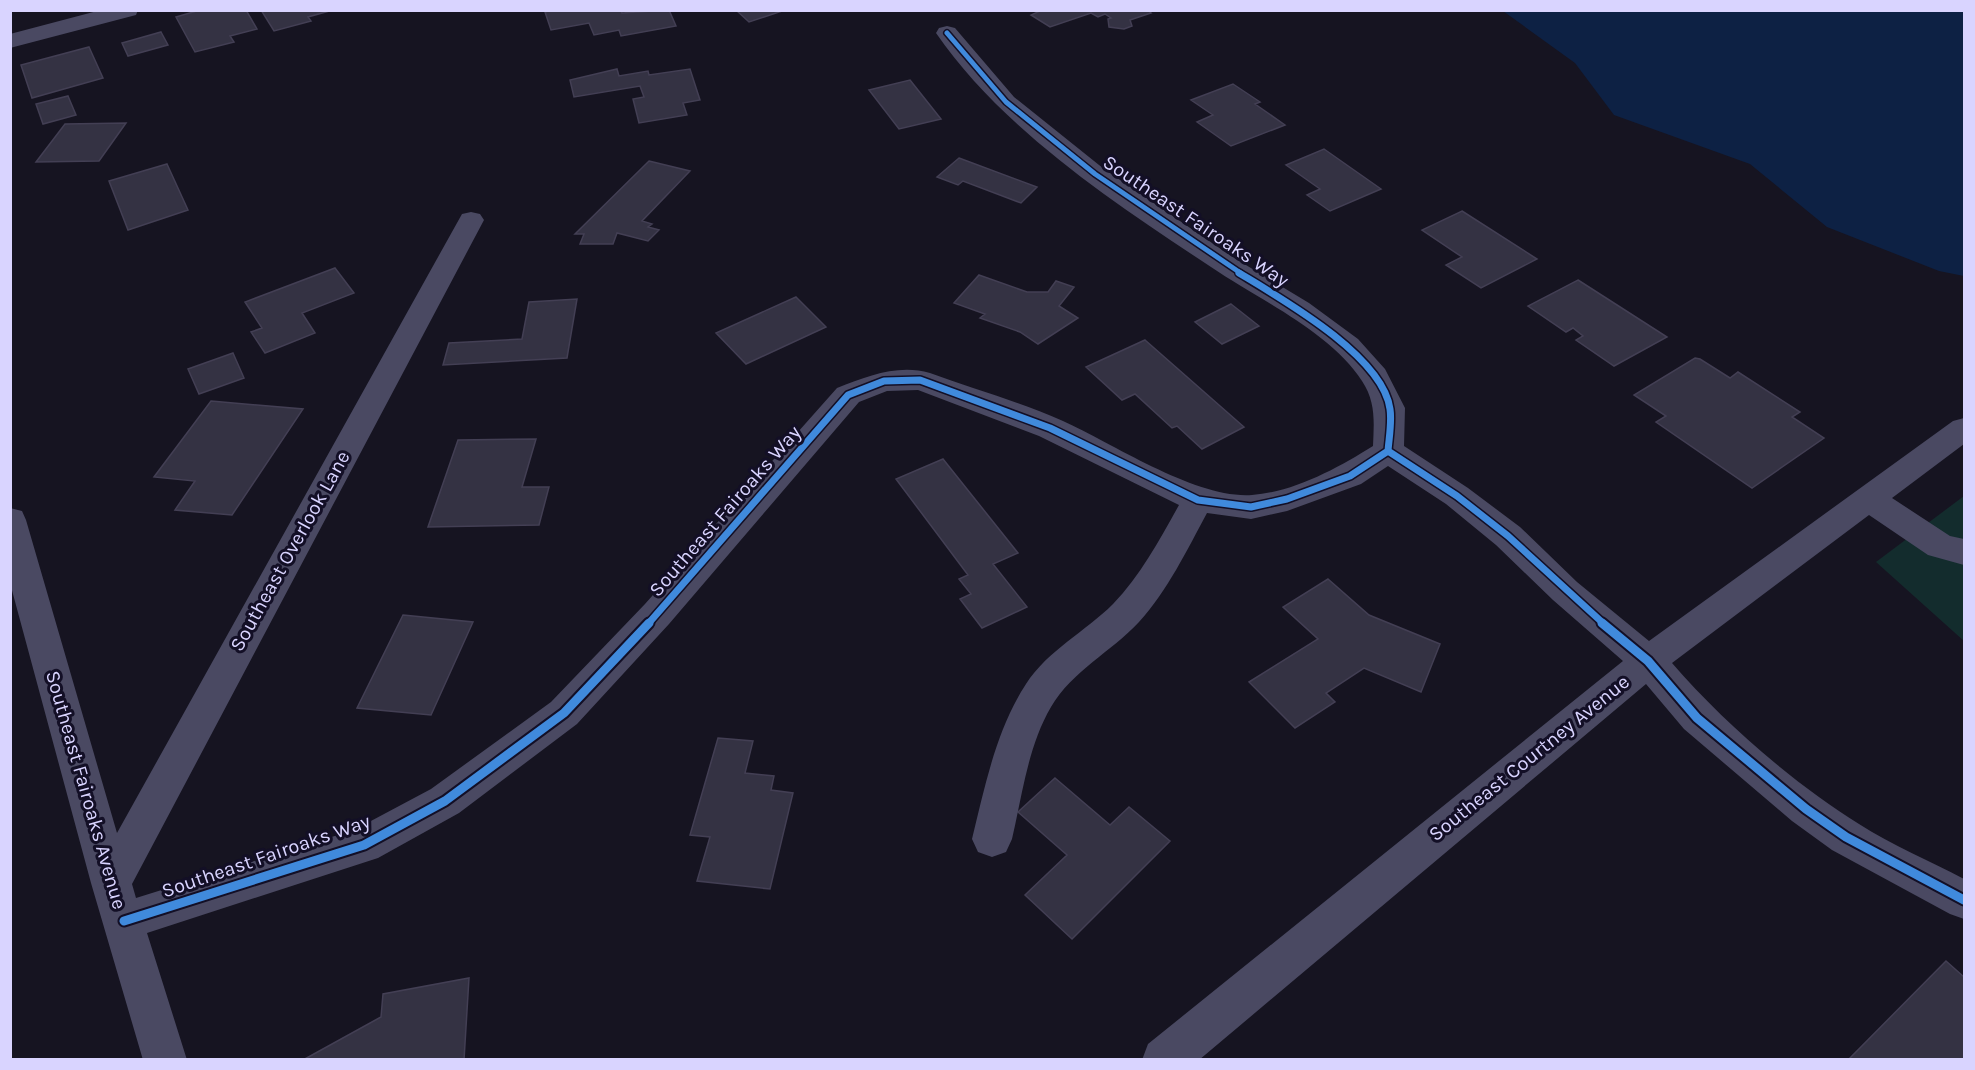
<svg xmlns="http://www.w3.org/2000/svg" width="1975" height="1070" font-family="Karla,sans-serif">
	<rect width="100%" height="100%" fill="#161421"/>
	<!-- green -->
	<path fill="#132c2d" d="M 1964,496 L 1964,641 L 1876,562 Z"/>
	<!-- water -->
	<path fill="#0d2144" d="M 1503,11 L 1964,11 L 1964,276 L 1939,271 L 1827,227 L 1750,164 L 1614,115 L 1575,63 Z"/>
	<!-- building -->
	<path fill="#343243" stroke="#433f54" stroke-width="1.5" d="M 200,10 L 246,10 L 257,29 L 230,36 L 234,42 L 195,52 L 176,17 Z
		M 261,10 L 333,10 L 308,17 L 311,21 L 274,31 Z
		M 552,10 L 621,10 L 622,13 L 669,10 L 676,26 L 621,36 L 619,30 L 594,35 L 589,23 L 551,30 L 545,12 Z
		M 736,10 L 785,10 L 749,22 Z
		M 1042,10 L 1147,10 L 1151,13 L 1130,20 L 1132,26 L 1124,29 L 1109,27 L 1108,19 L 1111,18 L 1105,14 L 1098,17 L 1091,13 L 1050,27 L 1031,15 Z
		M 161,32 L 168,45 L 128,56 L 122,43 Z
		M 89,47 L 103,78 L 32,98 L 21,65 Z
		M 617,69 L 619,76 L 648,71 L 649,75 L 690,69 L 700,100 L 683,103 L 687,115 L 639,123 L 633,99 L 644,97 L 640,86 L 574,97 L 570,80 Z
		M 910,80 L 941,119 L 899,129 L 869,90 Z
		M 1233,84 L 1260,102 L 1255,104 L 1285,125 L 1231,146 L 1197,122 L 1213,115 L 1191,100 Z
		M 68,96 L 76,115 L 43,124 L 36,104 Z
		M 126,123 L 99,161 L 36,162 L 65,124 Z
		M 1324,149 L 1381,189 L 1330,211 L 1307,195 L 1320,189 L 1286,165 Z
		M 959,158 L 1037,187 L 1021,203 L 963,181 L 958,185 L 937,177 Z
		M 649,161 L 690,171 L 642,221 L 652,224 L 648,227 L 659,230 L 648,241 L 617,233 L 613,244 L 580,244 L 584,234 L 575,234 Z
		M 167,164 L 188,210 L 128,230 L 109,181 Z
		M 1462,211 L 1537,259 L 1481,288 L 1446,265 L 1462,257 L 1422,230 Z
		M 335,268 L 354,293 L 302,313 L 315,333 L 265,353 L 251,332 L 262,328 L 245,302 Z
		M 979,275 L 1027,292 L 1048,292 L 1056,281 L 1074,287 L 1059,306 L 1078,318 L 1038,344 L 1020,332 L 980,318 L 985,314 L 954,303 Z
		M 1578,280 L 1667,337 L 1614,366 L 1576,340 L 1583,336 L 1573,328 L 1566,332 L 1528,306 Z
		M 796,297 L 826,327 L 746,364 L 716,333 Z
		M 577,299 L 567,358 L 443,365 L 449,343 L 522,339 L 529,302 Z
		M 1231,304 L 1259,326 L 1222,344 L 1195,322 Z
		M 1145,340 L 1244,427 L 1202,449 L 1177,426 L 1172,428 L 1135,394 L 1122,400 L 1086,367 Z
		M 233,353 L 244,378 L 199,394 L 188,369 Z
		M 1695,358 L 1700,359 L 1730,378 L 1738,372 L 1800,412 L 1792,417 L 1824,438 L 1752,488 L 1656,422 L 1666,416 L 1634,395 Z
		M 211,401 L 303,409 L 232,515 L 175,510 L 195,481 L 154,477 Z
		M 536,439 L 522,487 L 549,487 L 539,525 L 428,527 L 458,440 Z
		M 943,459 L 1018,553 L 993,564 L 1027,607 L 982,628 L 960,599 L 971,594 L 959,579 L 968,575 L 896,479 Z
		M 1328,579 L 1369,615 L 1440,644 L 1421,692 L 1364,668 L 1326,693 L 1335,702 L 1295,728 L 1249,682 L 1318,639 L 1283,607 Z
		M 403,615 L 473,622 L 431,715 L 357,708 Z
		M 718,738 L 753,741 L 745,773 L 774,776 L 771,790 L 793,793 L 770,889 L 697,881 L 710,837 L 690,835 Z
		M 1055,778 L 1110,825 L 1129,807 L 1170,841 L 1072,939 L 1025,895 L 1067,855 L 1018,812 Z
		M 1946,961 L 1964,977 L 1964,1060 L 1848,1060 Z
		M 469,978 L 464,1060 L 303,1060 L 381,1017 L 383,994 Z"/>
	<g fill="none" stroke-linecap="round" stroke-linejoin="round">
		<!-- minor -->
		<path fill="#4a4962" fill-rule="evenodd" d="M 101,10 L 138,10 L 136,15 L 10,48 L 10,34 Z
			M 947,26 L 955,28 L 1014,97 L 1104,169 L 1231,256 L 1309,303 L 1358,339 L 1385,369 L 1405,408 L 1404,446 L 1468,488 L 1520,527 L 1577,582 L 1649,641 L 1953,421 L 1964,418 L 1964,444 L 1892,498 L 1950,536 L 1964,539 L 1964,565 L 1928,555 L 1869,515 L 1672,663 C 1723,722 1792,782 1859,824 C 1892,845 1930,861 1964,879 L 1964,919 L 1950,914 L 1832,850 L 1792,821 L 1684,729 L 1646,684 L 1199,1060 L 1142,1060 L 1148,1044 L 1623,661 L 1553,600 L 1496,545 L 1446,504 L 1388,466 L 1361,484 L 1287,511 L 1251,519 L 1207,513 C 1187,550 1168,590 1139,622 C 1111,652 1072,671 1051,707 C 1028,746 1022,796 1012,839 L 1006,852 L 992,857 L 978,852 L 972,839 C 985,786 996,730 1026,684 C 1048,650 1085,632 1113,604 C 1141,575 1160,539 1179,505 L 1039,436 L 918,390 L 887,391 L 859,402 L 669,624 L 577,724 L 459,813 L 378,858 L 147,933 L 187,1060 L 143,1060 L 91,883 L 10,583 L 10,508 L 22,511 L 26,520 L 117,833 L 462,214 L 471,212 L 480,214 L 484,220 L 132,884 L 136,898 L 354,830 L 431,789 L 551,702 L 645,604 L 837,388 C 868,376 898,364 930,373 C 974,389 1020,402 1063,421 C 1114,444 1196,499 1252,495 C 1294,492 1338,468 1373,446 C 1374,422 1376,402 1362,381 C 1331,332 1258,299 1211,267 C 1114,203 1002,129 936,33 L 939,28 Z"/>
		<defs>
			<path id="cycleway-far2" d="M 947,33 L 1006,102 L 1095,174 L 1242,274"/>
			<path id="cycleway-far1" d="M 1239,273 C 1282,299 1383,356 1390,409 C 1392,422 1389,438 1388,451 L 1457,496 L 1508,536 L 1604,624
				M 648,624 L 848,395 L 884,381 L 920,380 L 1050,428 L 1198,500 L 1251,507 L 1287,499 L 1350,476 L 1388,451"/>
			<path id="cycleway" d="M 1602,623 L 1648,661 L 1697,718 L 1806,809 L 1846,837 L 1964,900
				M 124,921 L 364,845 L 445,801 L 564,713 L 649,623"/>
		</defs>
		<!-- cycleway-far2 casing -->
		<use href="#cycleway-far2" stroke="#130f26" stroke-width="8"/>
		<!-- cycleway-far1 casing -->
		<use href="#cycleway-far1" stroke="#130f26" stroke-width="10"/>
		<!-- cycleway casing -->
		<use href="#cycleway" stroke="#130f26" stroke-width="13"/>
		<!-- cycleway-far2 -->
		<use href="#cycleway-far2" stroke="#408adc" stroke-width="5"/>
		<!-- cycleway-far1 -->
		<use href="#cycleway-far1" stroke="#408adc" stroke-width="7"/>
		<!-- cycleway -->
		<use href="#cycleway" stroke="#408adc" stroke-width="9"/>
	</g>
	<g text-anchor="middle" dominant-baseline="central" stroke-width="6" stroke-linejoin="round" paint-order="stroke">
		<!-- street labels -->
		<g font-size="20" fill="#d9d4ff" stroke="#130f26">
			<text transform="translate(1196 221) rotate(34)">Southeast Fairoaks Way</text>
			<text transform="translate(725 511) rotate(-49)">Southeast Fairoaks Way</text>
			<text transform="translate(290 551) rotate(-61)">Southeast Overlook Lane</text>
			<text transform="translate(1529 758) rotate(-39)">Southeast Courtney Avenue</text>
			<text transform="translate(86 790) rotate(74)">Southeast Fairoaks Avenue</text>
			<text transform="translate(266 856) rotate(-19)">Southeast Fairoaks Way</text>
		</g>
	</g>
	<!-- border -->
	<rect width="1975" height="1070" fill="none" stroke="#d9d4ff" stroke-width="24"/>
</svg>
